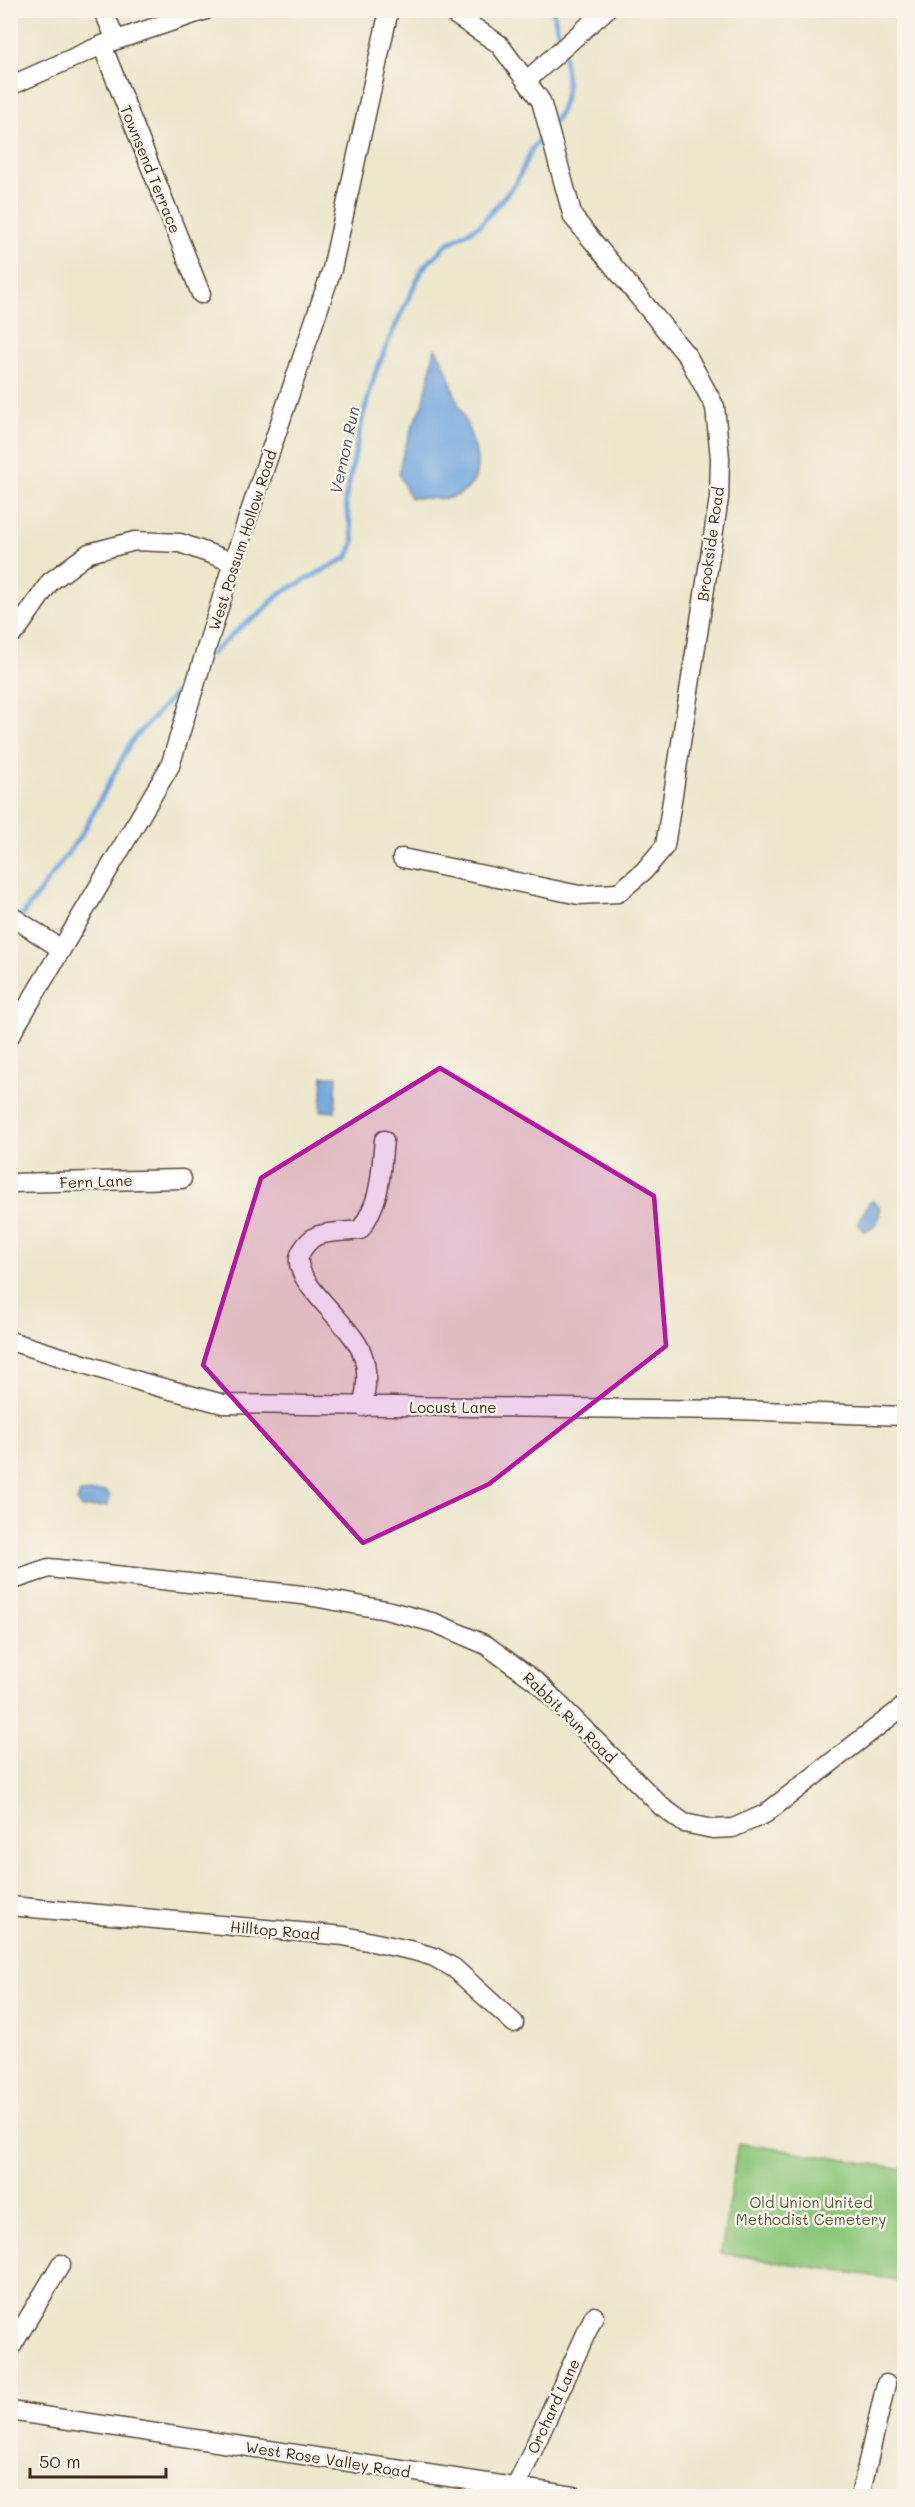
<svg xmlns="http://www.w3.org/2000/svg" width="915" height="2507" font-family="Mali,sans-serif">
	<rect width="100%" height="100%" fill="#f7f3e8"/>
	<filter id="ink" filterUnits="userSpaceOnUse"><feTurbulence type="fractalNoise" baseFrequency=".0167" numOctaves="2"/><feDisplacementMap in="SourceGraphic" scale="12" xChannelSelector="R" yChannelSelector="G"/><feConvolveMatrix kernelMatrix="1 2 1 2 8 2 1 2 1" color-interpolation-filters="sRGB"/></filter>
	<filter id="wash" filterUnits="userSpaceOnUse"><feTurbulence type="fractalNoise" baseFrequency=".008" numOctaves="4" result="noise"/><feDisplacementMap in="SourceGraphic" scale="24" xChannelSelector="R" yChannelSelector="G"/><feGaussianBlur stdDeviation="1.35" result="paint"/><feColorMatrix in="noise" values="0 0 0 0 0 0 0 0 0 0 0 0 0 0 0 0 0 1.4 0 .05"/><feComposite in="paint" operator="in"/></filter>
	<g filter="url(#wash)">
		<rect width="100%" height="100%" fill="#ede7cc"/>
		<!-- green -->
		<path fill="#8dc77c" stroke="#64784d" stroke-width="1.5" d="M 738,2143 L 904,2169 L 904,2281 L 721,2253 Z"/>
		<!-- water -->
		<path fill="#70a5dd" stroke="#56687e" stroke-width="1.5" d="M 435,348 C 446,364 450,380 456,398 C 466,425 496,475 460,494 C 446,502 425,497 410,498 L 399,474 L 402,457 L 412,427 L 423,405 Z
			M 323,1076 L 337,1076 L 335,1112 L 321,1111 Z
			M 873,1201 L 879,1206 C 882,1217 876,1228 865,1232 L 858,1223 L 869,1203 Z
			M 105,1491 L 110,1496 L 108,1506 L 81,1508 L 77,1501 L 80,1493 Z"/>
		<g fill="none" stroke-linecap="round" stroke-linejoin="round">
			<!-- stream -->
			<path stroke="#70a5dd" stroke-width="5" d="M 553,10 L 561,44
				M 551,126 C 569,104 569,80 563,53
				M 211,654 L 243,625 L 260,614 L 279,594 L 348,557 L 354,541 L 345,501 L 363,416 L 375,374 L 393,331 L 423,268 L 446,245 L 480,225 L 516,183 L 532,149 L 545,133
				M 10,932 L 82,834 L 131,742 L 191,676"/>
		</g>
	</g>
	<g filter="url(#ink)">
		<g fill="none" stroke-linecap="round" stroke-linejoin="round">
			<defs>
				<path id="minor" d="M 103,10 L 116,40
					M 102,45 L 201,294
					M 526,81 L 606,10
					M 10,86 L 102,45 L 206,10
					M 10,635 L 17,630 L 50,582 L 89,553 L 135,541 L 180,543 L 233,562
					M 402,858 L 579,895 L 618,893 L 644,871 L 665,846 L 719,498 L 720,458 L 715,407 L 688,357 L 573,217 L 541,101 L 499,44 L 448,10
					M 10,915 L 61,949
					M 10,1036 L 170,766 L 233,562 L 332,269 L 389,10
					M 10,1183 L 182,1179
					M 10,1341 L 145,1383 L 223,1404 L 735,1410 L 904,1416
					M 363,1407 C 366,1388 369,1371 362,1353 C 351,1325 301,1288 299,1263 C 298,1257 301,1251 305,1246 C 308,1242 313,1237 319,1235 C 332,1231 347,1232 360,1230 C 382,1199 380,1176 384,1140
					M 10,1581 L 49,1568 L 302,1595 L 386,1610 L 435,1623 L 486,1645 L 538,1683 L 662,1807 L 684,1823 L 713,1829 L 733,1828 L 765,1814 L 904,1706
					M 10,1906 L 344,1936 L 414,1951 L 434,1957 L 454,1968 L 514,2023
					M 10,2349 L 61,2264
					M 10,2411 L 574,2496
					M 515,2496 L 516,2487 L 594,2316
					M 860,2496 L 886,2384"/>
			</defs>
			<!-- minor casing -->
			<use href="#minor" stroke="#564638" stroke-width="21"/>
			<!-- minor -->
			<use href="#minor" stroke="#fff" stroke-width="18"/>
		</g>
	</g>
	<!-- marked area -->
	<path fill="#b5179e" fill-opacity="0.2" stroke="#b5179e" stroke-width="4.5" stroke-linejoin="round" d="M 440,1068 L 654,1196 L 666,1346 L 489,1484 L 363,1543 L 203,1365 L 261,1178 Z"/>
	<g text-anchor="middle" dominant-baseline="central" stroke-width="5" stroke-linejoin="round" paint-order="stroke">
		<!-- street labels -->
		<g font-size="15" fill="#3b2a1e" stroke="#f7f3e8">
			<text transform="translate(151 169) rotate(68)">Townsend Terrace</text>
			<text transform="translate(242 540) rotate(-72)">West Possum Hollow Road</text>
			<text transform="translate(710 544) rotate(-82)">Brookside Road</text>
			<text transform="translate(96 1181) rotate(-2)">Fern Lane</text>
			<text x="453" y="1407">Locust Lane</text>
			<text transform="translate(570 1717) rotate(44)">Rabbit Run Road</text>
			<text transform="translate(275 1930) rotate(5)">Hilltop Road</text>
			<text transform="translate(553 2406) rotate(-65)">Orchard Lane</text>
			<text transform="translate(328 2459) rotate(9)">West Rose Valley Road</text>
		</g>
		<!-- park labels -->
		<g font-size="15" fill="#54593a" stroke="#f7f3e8">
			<text x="811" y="2202">Old Union United<tspan x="811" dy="17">Methodist Cemetery</tspan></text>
		</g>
		<!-- water labels -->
		<g font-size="16" font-style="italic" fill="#4e5561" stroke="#f7f3e8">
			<text transform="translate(344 450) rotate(-78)">Vernon Run</text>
		</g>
	</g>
	<!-- margin -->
	<rect width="915" height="2507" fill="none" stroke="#f7f3e8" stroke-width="36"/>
	<!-- scale -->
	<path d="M30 2468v9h136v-9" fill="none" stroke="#3b2a1e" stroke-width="3"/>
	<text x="39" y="2468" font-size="18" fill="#3b2a1e" stroke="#f7f3e8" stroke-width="4.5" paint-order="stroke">50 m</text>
</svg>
